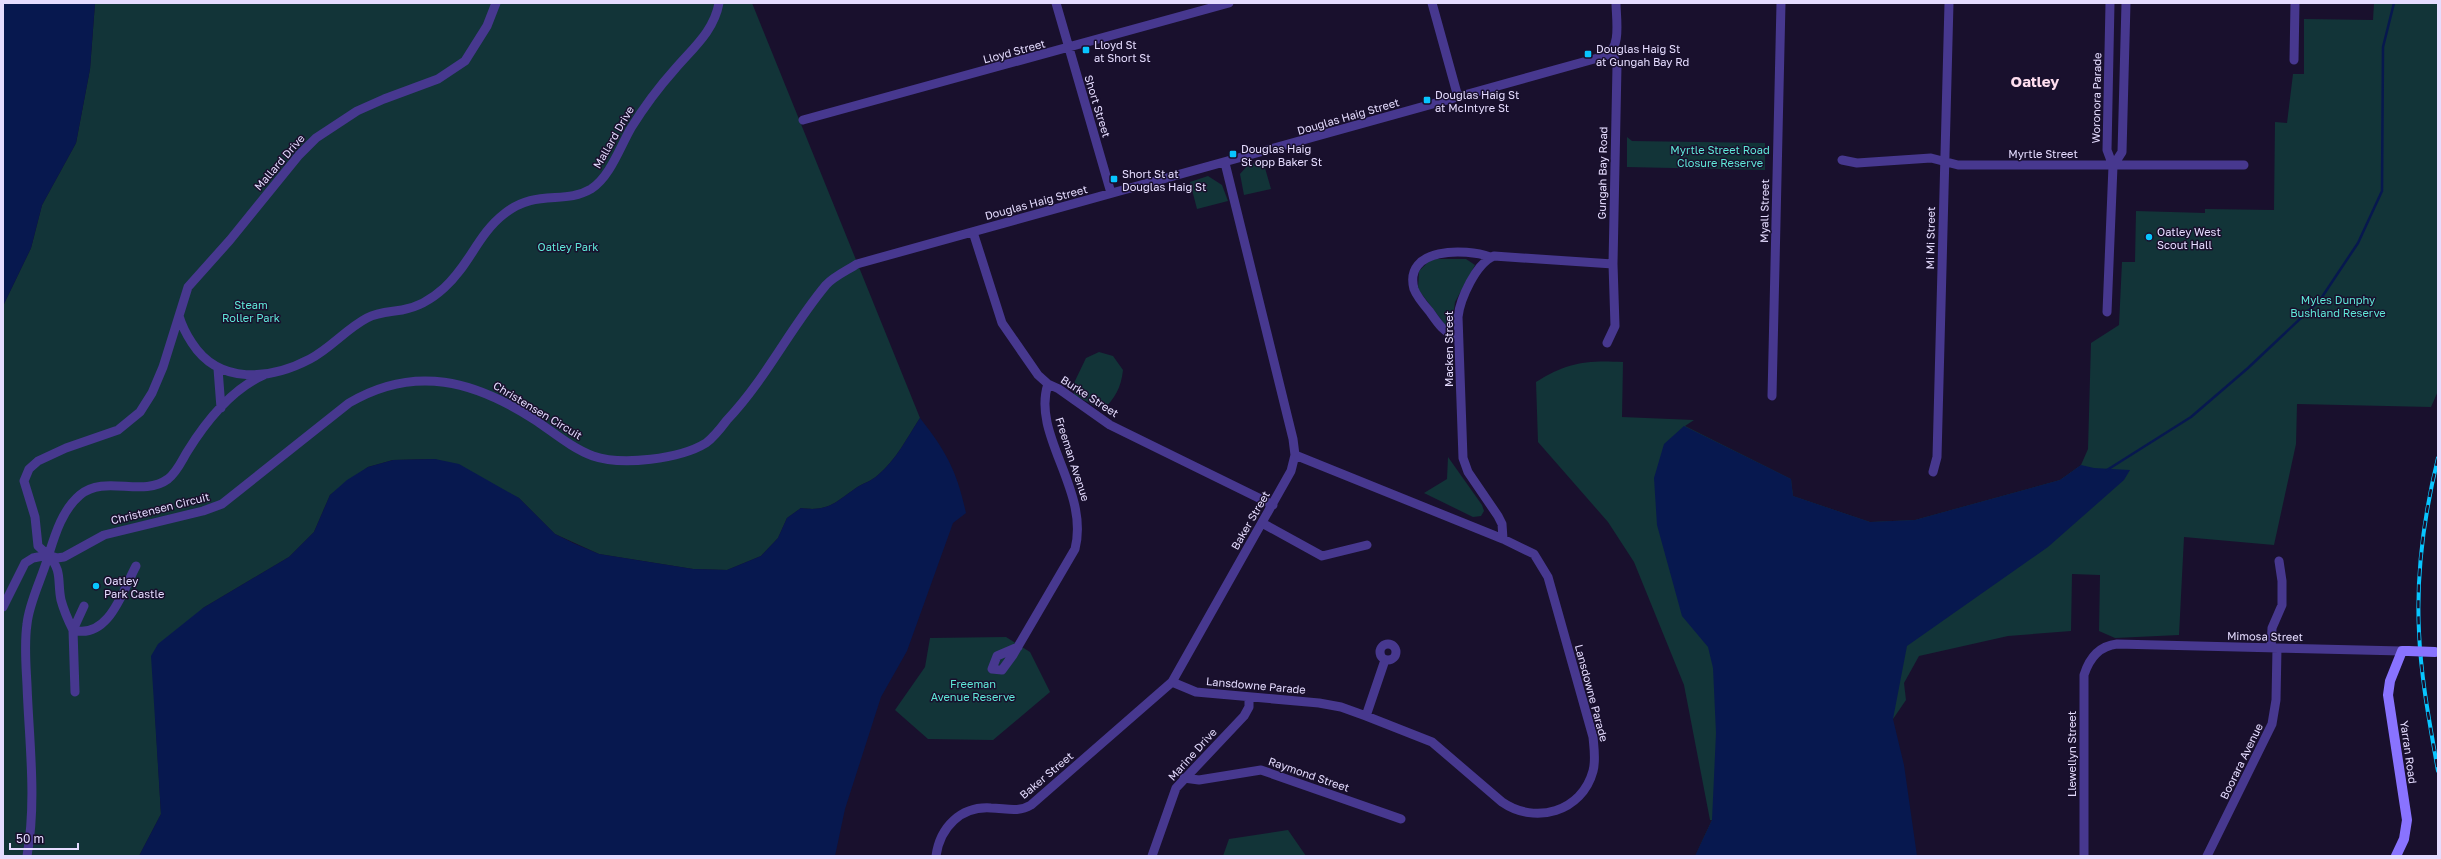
<svg xmlns="http://www.w3.org/2000/svg" width="2441" height="859" font-family="'Golos Text',sans-serif">
	<rect width="100%" height="100%" fill="#19102d"/>
	<!-- green -->
	<path fill="#123438" d="M 95,3 L 752,3 L 920,418 C 907,438 896,460 878,475 C 872,481 863,483 856,488 C 836,502 828,512 801,508 L 787,518 L 778,538 L 761,556 L 727,570 L 693,569 L 599,554 L 555,534 L 519,498 L 435,459 L 393,460 L 368,467 L 330,495 L 314,532 L 289,557 L 203,608 L 155,712 L 161,814 L 139,856 L 3,856 L 3,306 L 31,248 L 42,205 L 76,143 L 90,69 Z
		M 2374,3 L 2438,3 L 2438,391 L 2431,407 L 2297,404 L 2296,444 L 2274,545 L 2184,537 L 2179,635 L 2115,638 L 2099,631 L 2100,575 L 2072,574 L 2071,631 L 2008,636 L 1919,656 L 1904,683 L 1906,700 L 1893,719 L 1765,718 L 1695,856 L 1712,820 L 1710,820 L 1684,685 L 1634,562 L 1608,522 L 1538,442 L 1536,382 C 1567,362 1587,360 1623,362 L 1622,417 L 1694,420 L 1685,426 L 1791,479 L 1793,496 L 1870,522 L 1915,520 L 2060,480 L 2081,465 L 2088,449 L 2091,343 L 2119,325 L 2122,262 L 2135,262 L 2136,211 L 2205,213 L 2205,209 L 2274,210 L 2275,122 L 2287,123 L 2293,74 L 2304,74 L 2304,19 L 2373,20 Z
		M 1627,137 L 1632,141 L 1765,143 L 1765,170 L 1627,167 Z
		M 1263,161 L 1271,189 L 1244,195 L 1240,174 L 1248,165 Z
		M 1208,176 L 1222,185 L 1228,201 L 1197,209 L 1190,182 Z
		M 1437,259 L 1466,259 L 1475,265 L 1455,302 L 1452,325 L 1450,328 L 1446,326 L 1418,289 L 1419,271 L 1429,261 Z
		M 1099,352 L 1113,356 L 1123,370 C 1121,388 1115,398 1103,410 L 1074,395 L 1074,383 L 1086,358 Z
		M 1448,457 L 1482,505 L 1484,511 L 1481,516 L 1473,517 L 1424,493 L 1447,479 Z
		M 1006,637 L 1030,652 L 1050,692 L 993,740 L 928,739 L 895,710 L 925,667 L 930,638 Z
		M 1288,830 L 1306,856 L 1223,856 L 1229,839 Z"/>
	<!-- water -->
	<path fill="#07184f" d="M 3,3 L 95,3 L 90,69 L 76,143 L 42,205 L 31,248 L 3,306 Z
		M 920,418 C 946,451 957,471 966,513 L 953,523 L 907,651 L 881,697 L 845,809 L 835,856 L 139,856 L 161,814 L 151,656 L 158,644 L 203,608 L 289,557 L 314,532 L 330,495 L 347,480 L 368,467 L 393,460 L 435,459 L 459,464 L 519,498 L 555,534 L 573,543 L 599,554 L 693,569 L 727,570 L 761,556 L 778,538 L 787,518 L 801,508 C 828,512 836,502 856,488 C 863,483 872,481 878,475 C 896,460 907,438 920,418 Z
		M 1684,426 L 1791,479 L 1793,496 L 1870,522 L 1915,520 L 2060,480 L 2081,465 L 2094,468 L 2130,470 L 2124,480 L 2048,547 L 1907,646 L 1893,719 L 1904,765 L 1917,856 L 1695,856 L 1712,820 L 1716,733 L 1713,668 L 1708,647 L 1682,616 L 1657,525 L 1654,478 L 1664,444 Z"/>
	<g fill="none" stroke-linecap="round" stroke-linejoin="round">
		<!-- stream -->
		<path stroke="#07184f" stroke-width="2.5" d="M 2107,470 L 2191,417 L 2248,368 L 2320,300 L 2358,243 L 2382,191 L 2383,47 L 2394,3"/>
		<!-- street -->
		<path stroke="#47388f" stroke-width="9" d="M 496,3 L 487,26 L 465,61 L 438,79 L 384,99 L 357,111 L 316,138 L 299,155 L 230,240 L 188,287 L 163,367 L 152,393 L 140,412 L 118,430 L 66,448 L 38,461 L 29,469 L 24,481 L 35,517 L 38,546 L 48,555 L 57,558 L 64,557 L 104,535 L 203,511 L 222,504 L 349,403 C 415,364 475,381 535,420 C 553,432 573,449 593,456 C 622,466 680,459 706,443 C 714,437 721,428 727,420 C 766,379 790,328 826,285 C 834,276 848,270 857,264 L 1605,56 C 1622,49 1616,18 1616,3
			M 1056,3 L 1111,193
			M 1432,3 L 1458,97
			M 2294,60 L 2295,3
			M 803,120 L 1229,3
			M 1842,160 L 1857,163 L 1931,158 L 1958,165 L 2244,165
			M 2113,166 L 2122,152 L 2126,3
			M 973,232 L 1002,323 L 1038,375 L 1048,384 L 1059,389 L 1110,425 L 1273,505
			M 2107,312 L 2113,166 L 2107,150 L 2110,3
			M 179,316 C 182,326 186,334 192,343 C 219,385 270,380 310,359 C 331,348 346,329 367,318 C 378,312 391,312 402,310 C 419,307 432,299 444,288 C 469,266 478,234 504,214 C 536,188 564,205 591,189 C 610,177 620,147 631,128 C 644,107 658,88 675,69 C 693,48 714,31 719,3
			M 1458,338 C 1443,331 1439,325 1430,312 C 1424,305 1417,297 1414,289 C 1403,247 1466,248 1490,257
			M 1607,343 L 1615,326 L 1613,264 L 1617,66 L 1612,52
			M 218,369 L 221,408
			M 1772,396 L 1781,3
			M 1933,472 L 1937,457 L 1949,3
			M 1262,523 L 1322,556 L 1367,545
			M 1503,539 L 1502,524 L 1498,516 L 1468,472 L 1463,458 L 1458,317 C 1460,299 1476,263 1494,256 L 1613,264
			M 48,555 C 63,571 57,581 61,600 C 64,611 68,620 73,630 C 109,640 123,590 136,566
			M 3,607 L 25,563 L 33,558 L 48,555
			M1380 652a8 8 0 1 1 16 0a8 8 0 1 1-16 0Z
			M 1018,647 L 997,656 L 992,669 L 1002,670 L 1013,655 L 1075,549 C 1090,490 1031,435 1048,384
			M 2271,648 L 2272,628 L 2282,605 L 2282,581 L 2279,561
			M 1172,682 L 1196,692 L 1319,703 L 1341,707 L 1366,716 L 1432,742 L 1502,802 C 1535,825 1582,812 1593,771 C 1596,760 1594,748 1593,737 L 1548,577 L 1534,554 L 1503,539 L 1295,455
			M 75,692 L 73,630 L 84,606
			M 1366,716 L 1385,660
			M 1184,778 L 1199,780 L 1261,770 L 1401,819
			M 27,856 C 37,800 29,741 27,685 C 26,665 24,644 27,624 C 29,603 41,580 47,560 C 54,538 61,511 80,495 C 105,474 142,498 168,479 C 177,472 181,462 187,452 C 205,423 232,389 264,375
			M 936,856 C 940,827 961,806 991,808 C 1005,808 1018,813 1031,805 L 1172,682 L 1291,471 L 1295,455 L 1293,439 L 1225,163
			M 1152,856 L 1176,788 L 1244,716 L 1249,707 L 1249,697
			M 2084,856 L 2084,675 C 2089,659 2099,646 2117,644 L 2402,651
			M 2207,856 L 2272,724 L 2276,700 L 2277,648"/>
		<!-- secondary -->
		<path stroke="#8973ff" stroke-width="10" d="M 2396,856 L 2404,839 L 2407,820 L 2388,695 L 2390,681 L 2402,651 L 2408,651"/>
		<defs>
			<path id="rail" d="M 2438,458 C 2424,515 2416,573 2419,632 C 2421,679 2430,725 2438,771"/>
		</defs>
		<!-- rail casing -->
		<use href="#rail" stroke="#08c5ff" stroke-width="4"/>
		<!-- rail -->
		<use href="#rail" stroke="#19102d" stroke-width="2.5" stroke-dasharray="8" stroke-linecap="butt"/>
		<!-- secondary-bridge -->
		<path stroke="#8973ff" stroke-width="10" d="M 2408,651 L 2435,652"/>
	</g>
	<!-- markers -->
	<g fill="#08c5ff" stroke="#19102d" stroke-width="1.5">
		<rect x="1082" y="46" width="8" height="8" rx="2"/>
		<rect x="1584" y="50" width="8" height="8" rx="2"/>
		<rect x="1423" y="96" width="8" height="8" rx="2"/>
		<rect x="1229" y="150" width="8" height="8" rx="2"/>
		<rect x="1110" y="175" width="8" height="8" rx="2"/>
		<circle cx="2149" cy="237" r="4"/>
		<circle cx="96" cy="586" r="4"/>
	</g>
	<g text-anchor="middle" dominant-baseline="central" stroke-width="3" stroke-linejoin="round" paint-order="stroke">
		<!-- poi labels -->
		<g font-size="11" fill="#e5dcff" stroke="#19102d" text-anchor="start">
			<text x="1094" y="44">Lloyd St<tspan x="1094" dy="13">at Short St</tspan></text>
			<text x="1596" y="48">Douglas Haig St<tspan x="1596" dy="13">at Gungah Bay Rd</tspan></text>
			<text x="1435" y="94">Douglas Haig St<tspan x="1435" dy="13">at McIntyre St</tspan></text>
			<text x="1241" y="148">Douglas Haig<tspan x="1241" dy="13">St opp Baker St</tspan></text>
			<text x="1122" y="173">Short St at<tspan x="1122" dy="13">Douglas Haig St</tspan></text>
			<text x="2157" y="231">Oatley West<tspan x="2157" dy="13">Scout Hall</tspan></text>
			<text x="104" y="580">Oatley<tspan x="104" dy="13">Park Castle</tspan></text>
		</g>
		<!-- street labels -->
		<g font-size="11" fill="#e5dcff" stroke="#19102d">
			<text transform="translate(1014 51) rotate(-15)">Lloyd Street</text>
			<text transform="translate(2096 98) rotate(-89)">Woronora Parade</text>
			<text transform="translate(1098 106) rotate(73)">Short Street</text>
			<text transform="translate(1348 116) rotate(-16)">Douglas Haig Street</text>
			<text transform="translate(613 137) rotate(-60)">Mallard Drive</text>
			<text x="2043" y="153">Myrtle Street</text>
			<text transform="translate(279 162) rotate(-49)">Mallard Drive</text>
			<text transform="translate(1602 173) rotate(-89)">Gungah Bay Road</text>
			<text transform="translate(1036 202) rotate(-15)">Douglas Haig Street</text>
			<text transform="translate(1764 211) rotate(-89)">Myall Street</text>
			<text transform="translate(1930 238) rotate(-89)">Mi Mi Street</text>
			<text transform="translate(1448 349) rotate(-90)">Macken Street</text>
			<text transform="translate(1090 396) rotate(33)">Burke Street</text>
			<text transform="translate(538 410) rotate(31)">Christensen Circuit</text>
			<text transform="translate(1073 459) rotate(72)">Freeman Avenue</text>
			<text transform="translate(160 508) rotate(-14)">Christensen Circuit</text>
			<text transform="translate(1250 520) rotate(-60)">Baker Street</text>
			<text transform="translate(2265 636) rotate(1)">Mimosa Street</text>
			<text transform="translate(1256 685) rotate(5)">Lansdowne Parade</text>
			<text transform="translate(1592 693) rotate(75)">Lansdowne Parade</text>
			<text transform="translate(2409 752) rotate(82)">Yarran Road</text>
			<text transform="translate(1192 754) rotate(-48)">Marine Drive</text>
			<text transform="translate(2071 754) rotate(-90)">Llewellyn Street</text>
			<text transform="translate(2241 761) rotate(-64)">Boorara Avenue</text>
			<text transform="translate(1309 774) rotate(19)">Raymond Street</text>
			<text transform="translate(1046 775) rotate(-40)">Baker Street</text>
		</g>
		<!-- park labels -->
		<g font-size="11" fill="#5fe8d8" stroke="#19102d">
			<text x="1720" y="149">Myrtle Street Road<tspan x="1720" dy="13">Closure Reserve</tspan></text>
			<text x="568" y="246">Oatley Park</text>
			<text x="2338" y="299">Myles Dunphy<tspan x="2338" dy="13">Bushland Reserve</tspan></text>
			<text x="251" y="304">Steam<tspan x="251" dy="13">Roller Park</tspan></text>
			<text x="973" y="683">Freeman<tspan x="973" dy="13">Avenue Reserve</tspan></text>
		</g>
		<!-- district labels -->
		<g font-size="15" font-weight="bold" fill="#ffdeef" stroke="#19102d">
			<text x="2035" y="81">Oatley</text>
		</g>
	</g>
	<!-- border -->
	<rect width="2441" height="859" fill="none" stroke="#e5dcff" stroke-width="8"/>
	<!-- scale -->
	<path d="M10 843v6h68v-6" fill="none" stroke="#e5dcff" stroke-width="2"/>
	<text x="16" y="843" font-size="12" fill="#e5dcff" stroke="#19102d" stroke-width="3" paint-order="stroke">50 m</text>
</svg>
